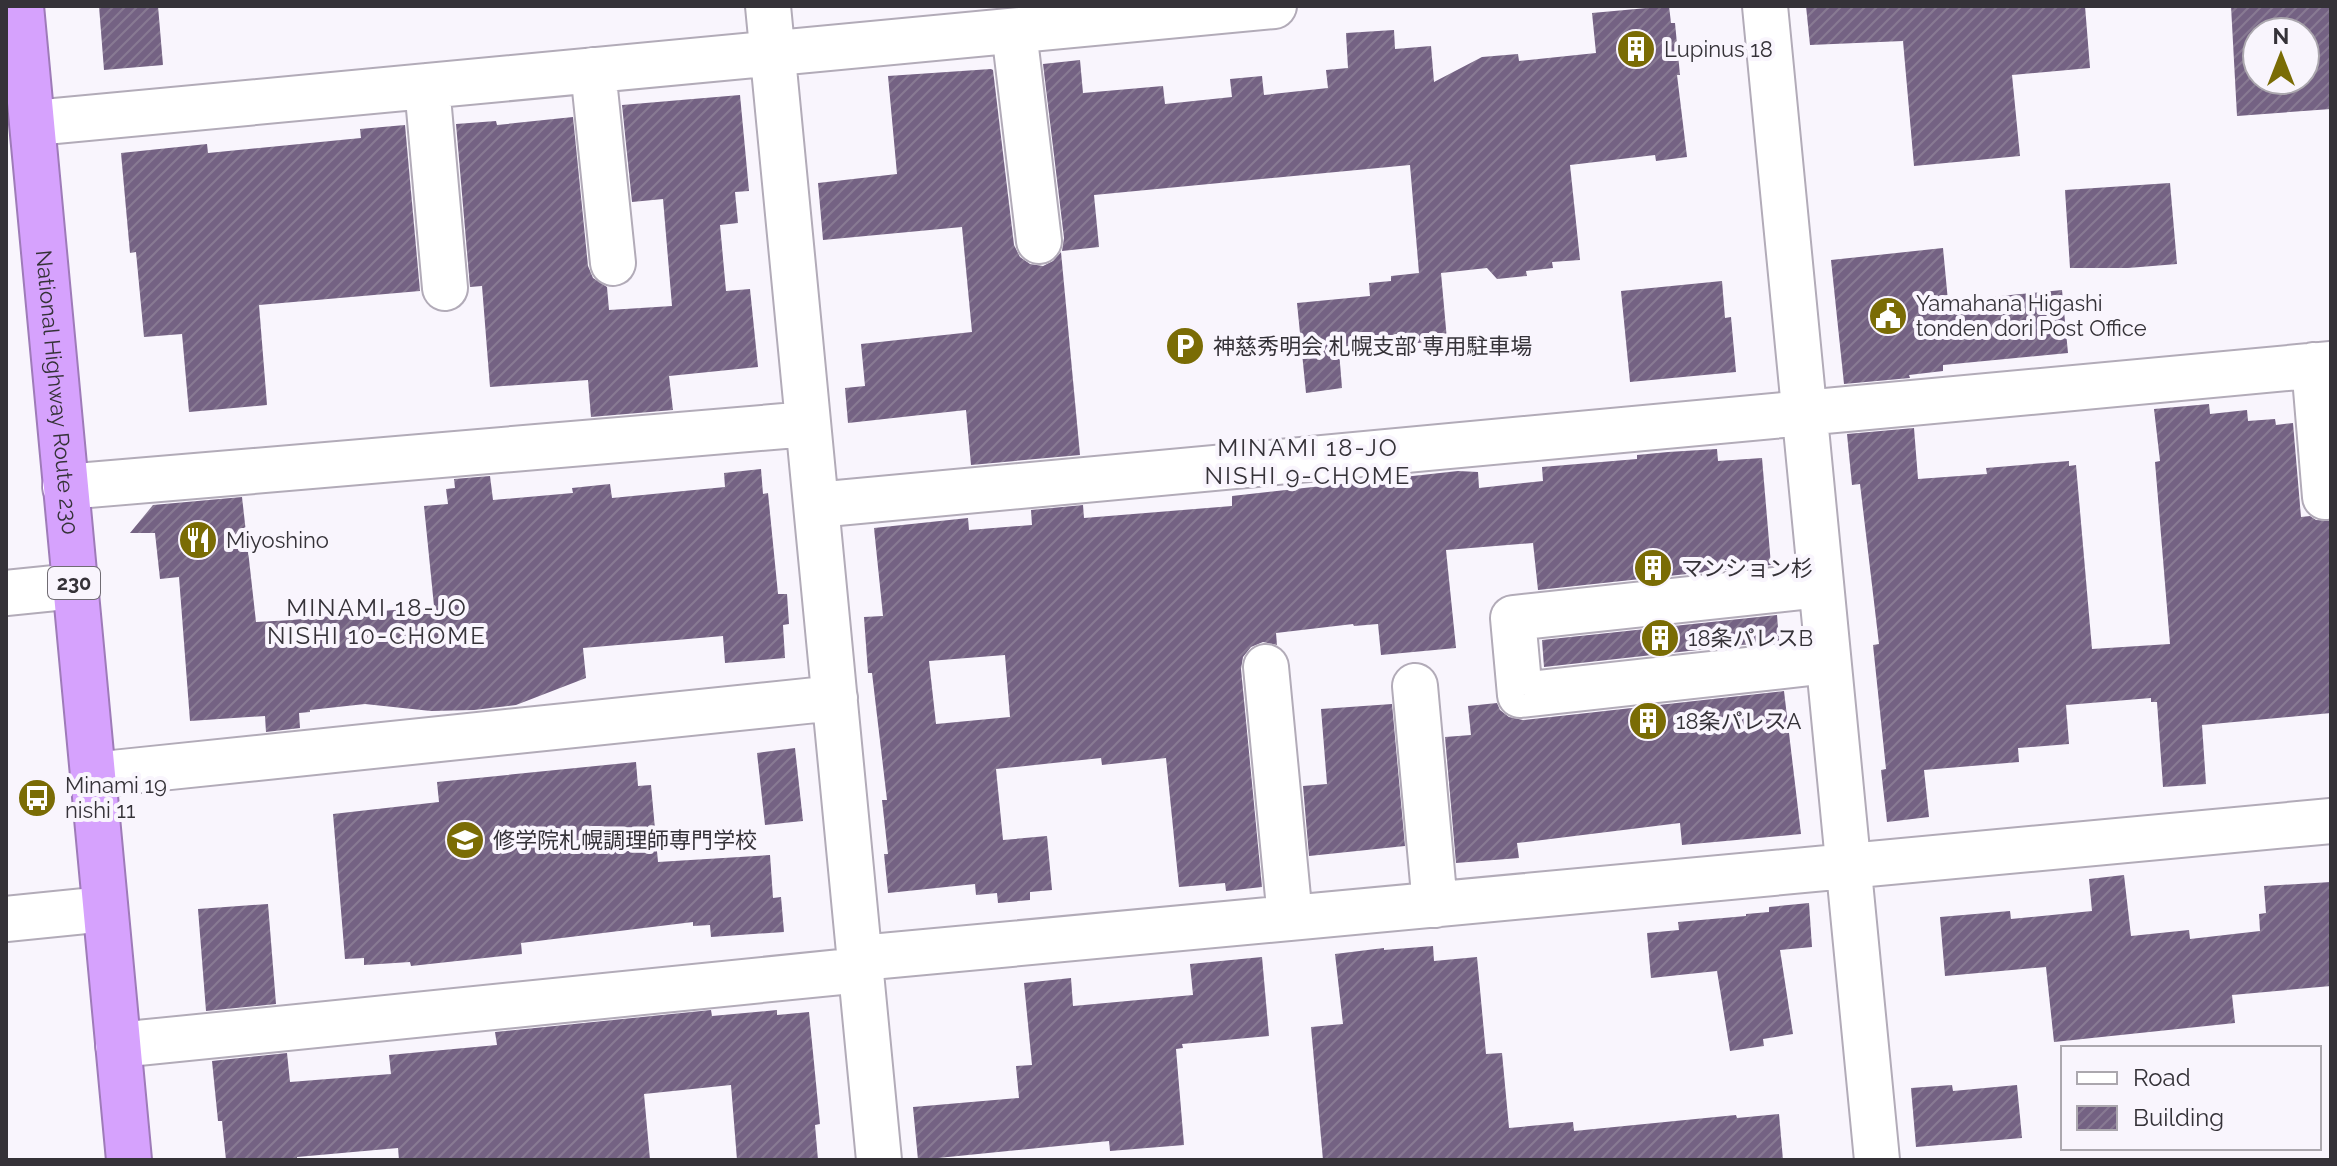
<svg xmlns="http://www.w3.org/2000/svg" width="2337" height="1166" font-family="Raleway,'Noto Sans JP',sans-serif">
	<defs>
		<pattern id="building-hatch" width="6" height="6" patternUnits="userSpaceOnUse" patternTransform="scale(2)"><rect width="6" height="6" fill="#746283"/><path d="M-1 1l2-2M0 6l6-6M5 7l2-2" fill="none" stroke="#887a93"/></pattern>
	</defs>
	<rect width="100%" height="100%" fill="#f9f5fd"/>
	<!-- building -->
	<path fill="url(#building-hatch)" fill-rule="evenodd" d="M 99,6 L 158,6 L 163,65 L 104,70 Z
		M 1669,6 L 1671,23 L 1675,23 L 1680,75 L 1677,75 L 1687,157 L 1656,161 L 1655,155 L 1570,165 L 1580,260 L 1552,262 L 1553,268 L 1526,271 L 1527,276 L 1497,279 L 1487,268 L 1441,273 L 1447,340 L 1339,351 L 1342,388 L 1306,393 L 1297,303 L 1370,296 L 1369,283 L 1391,281 L 1391,276 L 1419,273 L 1410,165 L 1094,195 L 1099,247 L 1062,251 L 1064,238 L 1043,64 L 1080,60 L 1083,93 L 1163,86 L 1165,104 L 1232,97 L 1230,79 L 1262,76 L 1264,95 L 1328,88 L 1326,70 L 1348,68 L 1346,33 L 1394,30 L 1395,49 L 1431,46 L 1434,82 L 1482,57 L 1518,54 L 1519,61 L 1596,53 L 1592,13 Z
		M 1806,6 L 2085,6 L 2090,68 L 2012,75 L 2020,156 L 1914,166 L 1903,41 L 1810,45 Z
		M 2231,6 L 2330,6 L 2331,109 L 2237,116 ZM 2257,32 L 2305,32 L 2305,80 L 2257,80 Z
		M 991,69 L 993,70 L 1014,245 L 1020,257 L 1030,264 L 1043,266 L 1053,261 L 1061,252 L 1080,455 L 971,465 L 966,410 L 848,423 L 845,388 L 865,386 L 861,344 L 972,332 L 962,227 L 823,240 L 818,183 L 897,174 L 888,76 Z
		M 740,95 L 749,191 L 735,192 L 738,223 L 720,225 L 726,291 L 750,289 L 758,367 L 669,376 L 673,410 L 591,417 L 588,380 L 490,387 L 482,286 L 470,287 L 456,124 L 496,121 L 497,125 L 573,117 L 588,266 L 593,278 L 607,287 L 609,310 L 672,306 L 663,199 L 632,202 L 622,105 Z
		M 405,125 L 420,291 L 259,305 L 267,405 L 189,412 L 182,334 L 144,337 L 136,252 L 130,253 L 121,153 L 207,144 L 208,153 L 361,138 L 360,129 Z
		M 2170,183 L 2177,264 L 2128,268 L 2070,268 L 2065,190 Z
		M 1943,248 L 1948,301 L 2062,290 L 2068,353 L 1943,365 L 1943,371 L 1909,375 L 1910,378 L 1844,384 L 1831,260 Z
		M 1722,281 L 1725,318 L 1731,317 L 1736,372 L 1630,382 L 1621,291 Z
		M 2209,404 L 2210,414 L 2247,410 L 2248,421 L 2275,419 L 2276,425 L 2293,423 L 2301,517 L 2310,516 L 2316,520 L 2331,521 L 2331,713 L 2202,725 L 2206,784 L 2163,787 L 2157,702 L 2151,702 L 2151,698 L 2066,705 L 2069,744 L 2018,748 L 2019,762 L 1924,770 L 1929,817 L 1887,822 L 1881,770 L 1886,769 L 1873,645 L 1879,644 L 1860,484 L 1852,485 L 1847,434 L 1914,428 L 1918,479 L 1987,474 L 1986,468 L 2069,461 L 2069,466 L 2076,465 L 2092,649 L 2170,644 L 2155,462 L 2160,461 L 2154,409 Z
		M 1717,449 L 1718,461 L 1762,458 L 1771,565 L 1538,590 L 1533,543 L 1446,550 L 1456,648 L 1381,655 L 1378,624 L 1354,626 L 1353,624 L 1276,633 L 1277,645 L 1263,642 L 1251,647 L 1243,657 L 1241,669 L 1262,887 L 1226,891 L 1225,883 L 1179,887 L 1166,758 L 1102,765 L 1101,758 L 996,769 L 1003,840 L 1047,836 L 1052,890 L 1030,892 L 1030,900 L 998,903 L 997,893 L 976,895 L 975,884 L 888,893 L 884,854 L 888,854 L 882,800 L 887,800 L 872,673 L 868,673 L 864,617 L 883,616 L 874,528 L 968,518 L 969,530 L 1032,525 L 1031,510 L 1083,505 L 1084,518 L 1232,506 L 1232,496 L 1458,471 L 1478,472 L 1479,488 L 1543,481 L 1542,467 L 1637,459 L 1637,455 L 1668,452 ZM 1005,655 L 1010,717 L 936,724 L 929,661 Z
		M 761,469 L 763,494 L 768,493 L 778,594 L 787,594 L 789,624 L 783,625 L 785,658 L 725,663 L 723,636 L 583,648 L 586,678 L 516,705 L 474,710 L 431,711 L 365,704 L 310,710 L 310,712 L 299,713 L 300,728 L 266,732 L 265,716 L 190,721 L 179,577 L 160,579 L 155,533 L 130,533 L 153,505 L 242,497 L 256,622 L 292,620 L 434,606 L 424,506 L 448,504 L 446,489 L 455,488 L 454,479 L 490,476 L 493,500 L 573,493 L 572,488 L 610,484 L 612,498 L 725,487 L 724,473 Z
		M 1777,615 L 1779,641 L 1544,667 L 1542,640 Z
		M 1784,691 L 1801,834 L 1682,845 L 1680,823 L 1517,843 L 1519,858 L 1456,863 L 1445,737 L 1471,735 L 1468,706 L 1497,703 L 1500,710 L 1509,717 L 1523,720 Z
		M 1392,704 L 1405,846 L 1309,856 L 1303,786 L 1327,784 L 1321,709 Z
		M 795,748 L 803,821 L 765,825 L 757,753 Z
		M 636,762 L 638,786 L 651,785 L 658,862 L 770,855 L 773,898 L 781,897 L 784,932 L 711,937 L 710,925 L 693,926 L 693,922 L 521,943 L 522,954 L 411,966 L 410,962 L 364,965 L 364,958 L 345,959 L 333,814 L 439,802 L 437,782 Z
		M 2124,875 L 2131,936 L 2189,930 L 2190,939 L 2260,931 L 2259,914 L 2266,913 L 2264,886 L 2331,882 L 2331,986 L 2232,995 L 2235,1023 L 2054,1042 L 2046,967 L 1945,976 L 1940,917 L 2010,911 L 2011,919 L 2092,911 L 2089,879 Z
		M 1809,903 L 1812,947 L 1780,950 L 1793,1034 L 1763,1039 L 1764,1046 L 1730,1051 L 1717,971 L 1651,978 L 1647,933 L 1679,930 L 1678,922 L 1746,916 L 1746,914 L 1769,912 L 1769,907 Z
		M 268,904 L 276,1004 L 206,1011 L 198,909 Z
		M 1433,946 L 1434,961 L 1477,957 L 1486,1054 L 1502,1053 L 1509,1128 L 1573,1122 L 1574,1131 L 1736,1115 L 1737,1118 L 1779,1114 L 1783,1160 L 1323,1160 L 1311,1027 L 1343,1024 L 1335,954 L 1384,948 L 1384,950 Z
		M 1262,957 L 1269,1036 L 1182,1044 L 1183,1048 L 1176,1049 L 1184,1145 L 1110,1151 L 1109,1141 L 918,1160 L 913,1107 L 1019,1098 L 1016,1066 L 1032,1065 L 1024,983 L 1071,978 L 1073,1006 L 1193,995 L 1190,964 Z
		M 711,1010 L 712,1016 L 777,1010 L 777,1015 L 809,1012 L 820,1124 L 815,1125 L 818,1160 L 737,1160 L 731,1085 L 644,1094 L 650,1160 L 399,1160 L 398,1148 L 297,1157 L 297,1160 L 226,1160 L 222,1121 L 218,1121 L 212,1061 L 287,1053 L 290,1082 L 391,1074 L 389,1055 L 497,1045 L 495,1032 Z
		M 1952,1085 L 1953,1091 L 2017,1085 L 2022,1138 L 1916,1147 L 1911,1088 Z"/>
	<g fill="none" stroke-linecap="round" stroke-linejoin="round">
		<defs>
			<path id="minor" d="M 768,6 L 879,1160
				M 1765,6 L 1877,1160
				M 1014,31 L 1039,241
				M 593,70 L 613,263
				M 427,86 L 445,288
				M 34,123 L 1274,6
				M 2314,365 L 2325,497 L 2331,496
				M 65,487 L 808,424
				M 816,505 L 2331,364
				M 1821,585 L 1513,618 L 1520,695 L 1828,661
				M 6,593 L 75,586
				M 1266,667 L 1290,918
				M 1415,686 L 1435,905
				M 93,775 L 835,698
				M 6,919 L 105,909
				M 860,958 L 2331,821
				M 118,1045 L 861,970"/>
			<g id="highway">
				<path id="s1" d="M 21,6 L 129,1160"/>
			</g>
		</defs>
		<!-- minor casing -->
		<use href="#minor" stroke="#b2abb8" stroke-width="48"/>
		<!-- highway casing -->
		<use href="#highway" stroke="#9e7bb8" stroke-width="48"/>
		<!-- minor -->
		<use href="#minor" stroke="#fff" stroke-width="44"/>
		<!-- highway -->
		<use href="#highway" stroke="#d6a2fd" stroke-width="44"/>
	</g>
	<!-- icons -->
	<defs>
		<symbol id="building-disc" viewBox="-11 -11 22 22"><circle r="9.5" fill="#7a6c05" stroke="#f9f5fd"/><path d="M-4-6H4V6H1V3H-1V6H-4ZM-2.5-4.3h1.7v1.8h-1.7ZM.8-4.3h1.7v1.8H.8ZM-2.5-1h1.7V.8h-1.7ZM.8-1h1.7V.8H.8Z" fill="#fff"/></symbol>
		<symbol id="civic-disc" viewBox="-11 -11 22 22"><circle r="9.5" fill="#7a6c05" stroke="#f9f5fd"/><path d="M-.6-6.5H3V-4.5H.6V-3L4-1V1h2V6H-6V1h2V-1L-.6-3ZM-1.2 2.5V6h2.4V2.5Z" fill="#fff"/></symbol>
		<symbol id="parking-disc" viewBox="-11 -11 22 22"><circle r="9.5" fill="#7a6c05" stroke="#f9f5fd"/><path d="M-3.5-5.5H1a3.5 3.5 0 0 1 0 7H-1V5.5H-3.5ZM-1-3.4V-.6H.8a1.4 1.4 0 0 0 0-2.8Z" fill="#fff"/></symbol>
		<symbol id="restaurant-disc" viewBox="-11 -11 22 22"><circle r="9.5" fill="#7a6c05" stroke="#f9f5fd"/><path d="M-5-6h1v4h1v-4h1v4h1v-4h1v5L-1.5 .5V6h-2V.5L-5-1ZM5-6V6H3V1.5H1.5Q1.5-4 5-6Z" fill="#fff"/></symbol>
		<symbol id="bus-disc" viewBox="-11 -11 22 22"><circle r="9.5" fill="#7a6c05" stroke="#f9f5fd"/><path d="M-5-6H5V4H4V6H2V4H-2V6H-4V4H-5ZM-3.5-4V0h7V-4ZM-3.5 1.2v1.5H-2V1.2ZM2 1.2v1.5H3.5V1.2Z" fill="#fff"/></symbol>
		<symbol id="university-disc" viewBox="-11 -11 22 22"><circle r="9.5" fill="#7a6c05" stroke="#f9f5fd"/><path d="M0-5L7-2L0 1L-7-2ZM-4 1L0 2.5L4 1V4Q0 6-4 4Z" fill="#fff"/></symbol>
	</defs>
	<g fill-rule="evenodd">
		<use href="#building-disc" x="1614" y="27" width="44" height="44"/>
		<use href="#civic-disc" x="1866" y="294" width="44" height="44"/>
		<use href="#parking-disc" x="1163" y="324" width="44" height="44"/>
		<use href="#restaurant-disc" x="176" y="518" width="44" height="44"/>
		<use href="#building-disc" x="1631" y="546" width="44" height="44"/>
		<use href="#building-disc" x="1638" y="616" width="44" height="44"/>
		<use href="#building-disc" x="1626" y="699" width="44" height="44"/>
		<use href="#bus-disc" x="15" y="776" width="44" height="44"/>
		<use href="#university-disc" x="443" y="818" width="44" height="44"/>
	</g>
	<g text-anchor="middle" dominant-baseline="central" stroke-width="8" stroke-linejoin="round" paint-order="stroke">
		<!-- shield labels -->
		<rect fill="#f9f5fd" stroke="#706c73" stroke-width="2" x="48" y="567" width="52" height="32" rx="6"/>
		<g font-size="20" font-weight="bold" fill="#353238">
			<text x="74" y="583">230</text>
		</g>
		<!-- poi labels -->
		<g font-size="22" fill="#353238" stroke="#f9f5fd" text-anchor="start">
			<text x="1664" y="49">Lupinus 18</text>
			<text x="1916" y="303">Yamahana Higashi<tspan x="1916" dy="25">tonden dori Post Office</tspan></text>
			<text x="1213" y="346">神慈秀明会 札幌支部 専用駐車場</text>
			<text x="226" y="540">Miyoshino</text>
			<text x="1681" y="568">マンション杉</text>
			<text x="1688" y="638">18条パレスB</text>
			<text x="1676" y="721">18条パレスA</text>
			<text x="65" y="785">Minami 19<tspan x="65" dy="25">nishi 11</tspan></text>
			<text x="493" y="840">修学院札幌調理師専門学校</text>
		</g>
		<!-- street labels -->
		<g font-size="22" fill="#353238" stroke="#f9f5fd">
			<text stroke="none"><textPath href="#s1" startOffset="388">National Highway Route 230</textPath></text>
		</g>
		<!-- neighbourhood labels -->
		<g font-size="24" letter-spacing="2" fill="#353238" stroke="#f9f5fd">
			<text x="1308" y="447">MINAMI 18-JO<tspan x="1308" dy="28">NISHI 9-CHOME</tspan></text>
			<text x="377" y="607">MINAMI 18-JO<tspan x="377" dy="28">NISHI 10-CHOME</tspan></text>
		</g>
	</g>
	<!-- border -->
	<rect width="2337" height="1166" fill="none" stroke="#353238" stroke-width="16"/>
	<!-- legend -->
	<rect x="2061" y="1046" width="260" height="104" fill="#f9f5fd" stroke="#aba7ae" stroke-width="2"/>
	<rect x="2077" y="1072" width="40" height="12" fill="#ffffff" stroke="#aba7ae" stroke-width="2"/>
	<text x="2133" y="1086" font-size="24" fill="#353238">Road</text>
	<rect x="2077" y="1106" width="40" height="24" fill="url(#building-hatch)" stroke="#aba7ae" stroke-width="2"/>
	<text x="2133" y="1126" font-size="24" fill="#353238">Building</text>
	<!-- north arrow -->
	<g transform="translate(2281 56)"><circle r="38" fill="#f9f5fd" stroke="#aba7ae" stroke-width="2"/>
	<path d="M0-6L14 30L0 20L-14 30Z" fill="#7a6c05"/>
	<text y="-12" font-size="22" font-weight="bold" text-anchor="middle" fill="#353238">N</text>
	</g>
</svg>
